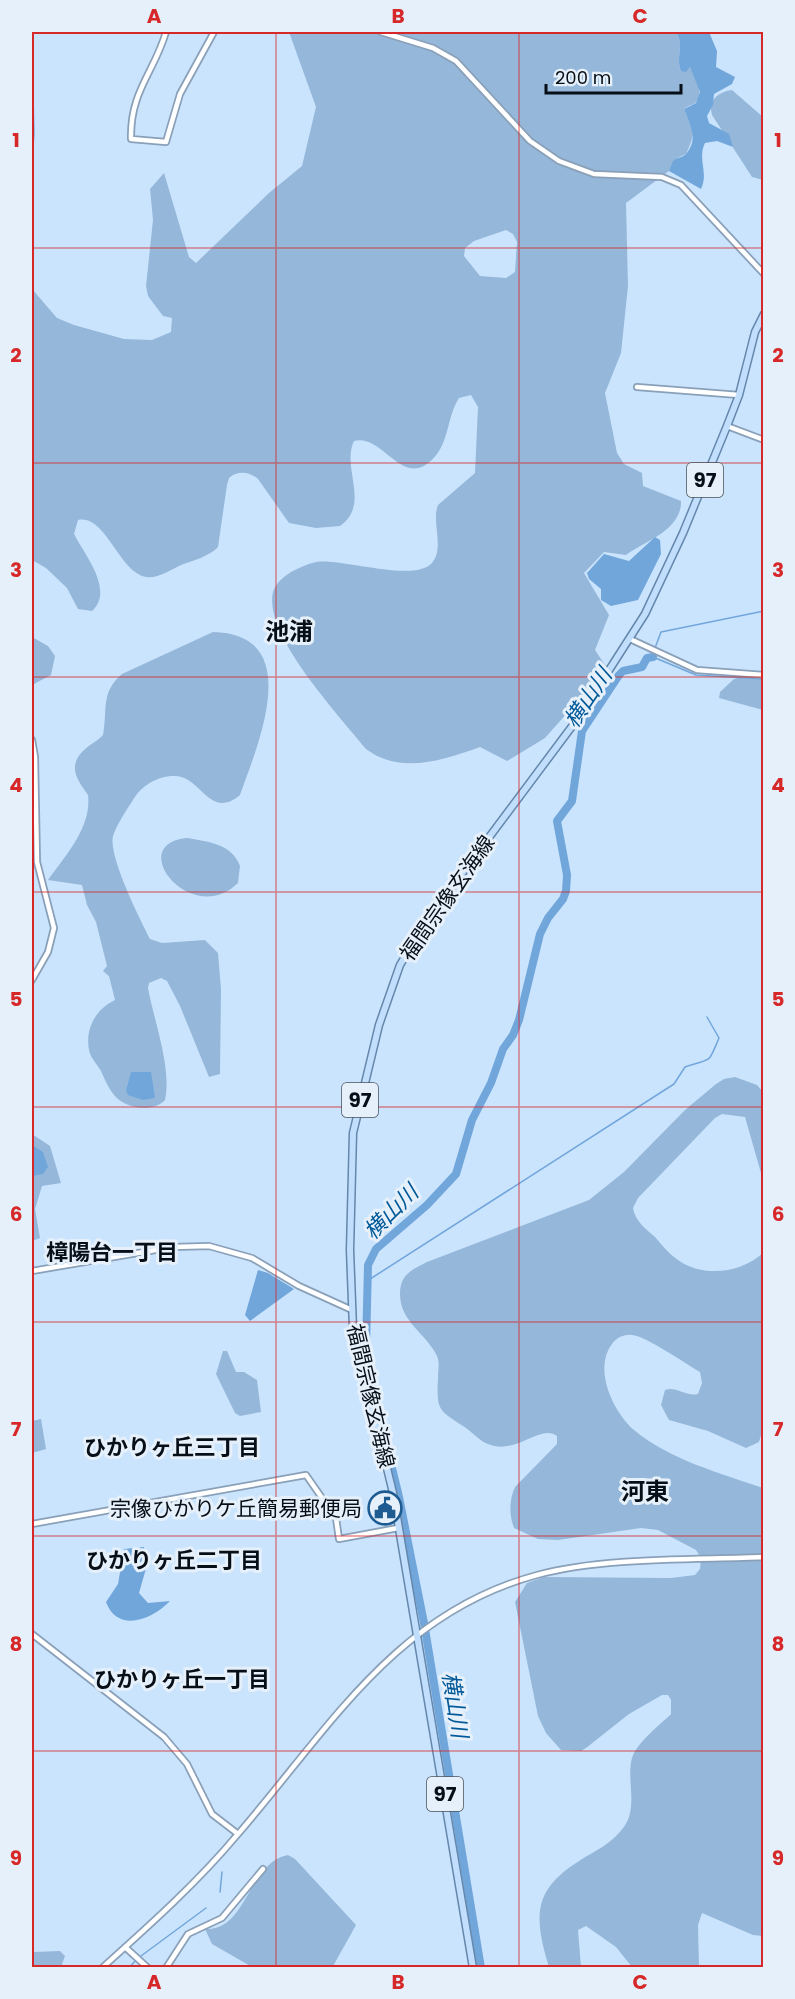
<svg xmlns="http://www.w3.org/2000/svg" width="795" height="1999" font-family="Poppins,'Noto Sans JP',sans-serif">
	<rect width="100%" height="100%" fill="#cbe4fe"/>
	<!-- green -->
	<path fill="#95b7d9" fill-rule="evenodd" d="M 289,32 L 676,32 C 685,45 675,58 681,71 L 690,67 C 694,75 704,92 697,101 C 694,105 688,105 684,109 C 693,132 697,130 686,154 L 677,158 L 669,171 L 626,203 L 628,286 L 621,353 L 605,393 L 617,453 L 624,464 L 642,473 L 643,486 L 681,501 C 682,530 645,541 626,555 L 604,552 L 584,573 L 609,615 L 595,650 L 607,668 L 545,738 L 507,761 L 480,747 C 444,760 400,775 366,749 C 340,716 263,635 273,592 C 276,583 283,577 291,572 C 299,568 307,564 316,562 C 342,558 414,583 432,563 C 445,548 431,522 438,505 L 475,473 L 478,407 L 471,395 L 459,398 C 448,415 449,438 437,454 C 404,496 385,433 354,441 C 341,468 371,504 340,526 L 316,528 L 289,523 L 258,479 C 250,472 238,470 229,478 L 227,485 L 218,547 C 210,556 192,561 181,565 C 171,570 157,579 146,577 C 119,573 106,514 78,520 L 74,534 C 84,554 115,590 92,611 L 78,609 L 67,588 L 46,568 L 32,560 L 32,289 L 57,318 L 74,325 L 124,339 L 152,340 L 171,332 L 172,318 L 163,316 L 148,296 L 146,286 L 153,220 L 150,189 L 164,173 L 189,257 L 196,263 L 269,193 L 302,166 L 316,107 ZM 506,230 L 513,234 L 517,242 L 515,272 L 506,278 L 480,276 L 464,256 L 465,248 L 474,241 Z
		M 32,52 L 35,134 L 32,161 Z
		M 732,90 L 763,117 L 763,180 L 752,177 L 712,115 C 708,101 717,92 732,90 Z
		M 213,632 C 306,634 258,744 240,795 C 209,821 201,775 174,776 C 157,776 141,786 133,800 C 126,811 117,824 113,836 C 108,856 140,919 150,939 L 162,943 L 205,940 L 218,953 L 221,989 L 220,1074 L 209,1077 L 180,1006 L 167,981 L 161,978 L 149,983 L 148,988 C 154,1021 172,1068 165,1100 C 154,1112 130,1109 118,1099 C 110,1092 105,1080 101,1071 C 97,1064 90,1057 89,1050 C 85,1028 96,1009 115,1000 L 109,976 L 103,971 L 107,966 L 96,922 L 87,905 L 82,885 L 48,880 C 65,856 92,827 88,795 C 77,780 67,766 84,750 C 90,744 98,741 103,735 C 108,709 100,693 122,674 Z
		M 32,637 L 48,646 L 55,656 L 51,675 L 32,685 Z
		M 751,675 L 763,677 L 763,710 L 719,698 L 720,692 L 734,679 Z
		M 188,838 C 209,842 232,844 240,866 L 238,883 C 191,929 123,843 188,838 Z
		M 735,1077 L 757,1085 L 763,1092 L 763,1180 L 745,1117 L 722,1114 L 715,1118 L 638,1198 L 633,1208 C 635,1221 646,1229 655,1237 C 662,1245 669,1254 678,1260 C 703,1278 741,1273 763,1253 L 764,1425 L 759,1442 L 746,1448 L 708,1431 L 669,1420 L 661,1405 L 665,1390 C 676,1386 686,1397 698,1394 L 702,1383 L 700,1372 C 686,1364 646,1336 632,1335 C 624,1334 616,1338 612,1344 C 593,1369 613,1412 634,1430 C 670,1460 720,1473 763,1488 L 763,1936 L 753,1935 L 702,1913 L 698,1925 L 699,1967 L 632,1967 L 616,1947 L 586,1926 L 578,1930 L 581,1967 L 549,1967 C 530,1906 537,1884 594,1852 C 607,1845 624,1832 629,1817 C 635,1798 627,1777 632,1758 C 637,1742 660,1725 671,1714 L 671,1700 L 668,1695 L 662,1695 L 629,1714 L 586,1748 L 581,1751 L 561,1750 L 546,1733 L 538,1716 L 515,1602 L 527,1583 L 544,1577 L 671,1578 L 695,1575 L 700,1569 L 701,1558 L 696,1550 L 658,1530 L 641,1528 L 558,1540 L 538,1539 L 514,1528 C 509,1515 509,1500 515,1487 L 557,1444 L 557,1436 C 540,1423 516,1456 488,1444 C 480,1441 473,1433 466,1428 C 440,1410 436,1413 438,1378 C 438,1370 440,1363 437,1356 C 426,1333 400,1322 400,1294 C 400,1275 411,1270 427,1262 L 589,1200 L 624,1172 L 685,1110 L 716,1084 L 724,1079 Z
		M 32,1134 L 50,1146 L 61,1183 L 42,1186 L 35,1209 L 40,1238 L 32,1241 Z
		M 223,1351 L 227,1351 L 236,1372 L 244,1372 L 257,1380 L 261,1412 L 240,1416 L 235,1413 L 216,1374 Z
		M 41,1419 L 46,1449 L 32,1453 L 32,1421 Z
		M 288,1855 L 295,1859 L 356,1925 L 332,1968 L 252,1967 L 212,1944 L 205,1929 C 247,1932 248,1862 288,1855 Z
		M 60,1951 L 65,1956 L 61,1967 L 32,1967 L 32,1952 Z"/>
	<!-- water -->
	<path fill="#71a6db" d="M 676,32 L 709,32 L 717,51 L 716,67 L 735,77 L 732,84 L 714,94 L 713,105 L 707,116 L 709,123 L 729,134 L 733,147 L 717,141 L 705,143 C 697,159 709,173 701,189 L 669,171 L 673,161 C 677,157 682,158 686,154 C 699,139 690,125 684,109 L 696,103 L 700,92 L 690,67 L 686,72 L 681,71 C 675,58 685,45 676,32 Z
		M 655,537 L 660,540 L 661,554 L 638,600 L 611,606 L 601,600 L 601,589 L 589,579 L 587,573 L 604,554 L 629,561 Z
		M 131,1072 L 151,1072 L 155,1098 L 143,1100 L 128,1095 L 126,1091 Z
		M 32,1145 L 43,1152 L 48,1167 L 43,1174 L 32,1176 Z
		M 258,1270 L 268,1273 L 294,1289 L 250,1321 L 245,1315 Z
		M 144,1547 L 147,1565 L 139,1593 L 148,1603 L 170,1601 C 153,1619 118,1634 106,1602 L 118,1584 L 124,1549 Z"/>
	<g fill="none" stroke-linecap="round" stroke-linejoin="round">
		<!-- stream -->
		<path stroke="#71a6db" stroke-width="1.5" d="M 655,648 L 661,632 L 764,611
			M 654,653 L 653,657 L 696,675 L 764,679
			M 367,1281 L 674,1084 L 685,1067 C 713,1057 707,1066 719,1038 L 707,1017
			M 220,1892 L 222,1872
			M 141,1956 L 206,1908
			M 129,1968 L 136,1960"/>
		<!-- river -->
		<path stroke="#71a6db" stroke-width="8" d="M 481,1968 L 424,1623 L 399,1497 L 369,1373 L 366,1347 L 368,1265 L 376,1249 L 427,1205 L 456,1174 L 472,1120 L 491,1083 L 503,1049 L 513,1035 L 519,1020 L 540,934 L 548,918 L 563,899 L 566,891 L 567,875 L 557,821 L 572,801 L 582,731 L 619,675 L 623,671 L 642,667 L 647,658 L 653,657"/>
		<defs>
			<path id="minor" d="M 166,32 C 154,73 130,91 131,139 L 166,142 L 180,94 L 214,32
				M 381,32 L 433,48 L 456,61 L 530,141 L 559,161 L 594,174 L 662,177 L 681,185 L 764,274
				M 637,387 L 739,395
				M 727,426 L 764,440
				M 630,639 L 697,670 L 764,675
				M 32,740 L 35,757 L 37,862 L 54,928 L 48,952 L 32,980
				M 32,1271 L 173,1247 L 209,1246 L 252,1258 L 299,1286 L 352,1310
				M 32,1524 L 306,1475 L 336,1518 L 339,1539 L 398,1528
				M 32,1634 L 164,1737 L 187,1764 L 212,1814 L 238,1834
				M 125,1947 L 148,1968
				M 102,1968 C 150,1925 197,1883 238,1834 C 329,1729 395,1613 537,1575 C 603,1557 694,1560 764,1557
				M 166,1968 L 188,1934 L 222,1918 L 263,1869"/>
			<path id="major" d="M 473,1968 L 393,1493 L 353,1328 L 350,1250 L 353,1133 L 379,1025 L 400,965 L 428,919 L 579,717 L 645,614 L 683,533 L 727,426 L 739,395 L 755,332 L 764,314"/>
		</defs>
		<!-- minor casing -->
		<use href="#minor" stroke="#89a0b8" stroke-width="8"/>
		<!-- major casing -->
		<use href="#major" stroke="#6487ab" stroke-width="9"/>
		<!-- minor -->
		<use href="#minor" stroke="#fff" stroke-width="4.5"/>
		<!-- major -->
		<use href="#major" stroke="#c1defd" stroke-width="6"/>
	</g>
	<!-- grid -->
	<path fill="none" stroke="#d62828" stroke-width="1.5" stroke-opacity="0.55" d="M 276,32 L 276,1968M 519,32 L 519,1968M 32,248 L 764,248M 32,463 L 764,463M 32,677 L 764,677M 32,892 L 764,892M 32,1107 L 764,1107M 32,1322 L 764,1322M 32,1536 L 764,1536M 32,1751 L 764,1751"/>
	<!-- icons -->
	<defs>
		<symbol id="civic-ring" viewBox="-11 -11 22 22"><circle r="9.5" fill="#e6f0fa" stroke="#1e5b91" stroke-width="1.5"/><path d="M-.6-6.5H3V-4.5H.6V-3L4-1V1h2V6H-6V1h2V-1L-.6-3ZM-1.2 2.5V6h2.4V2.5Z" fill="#1e5b91"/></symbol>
	</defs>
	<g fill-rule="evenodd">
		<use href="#civic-ring" x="366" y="1489" width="38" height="38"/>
	</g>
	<g text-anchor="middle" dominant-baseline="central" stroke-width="6" stroke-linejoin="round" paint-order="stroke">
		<!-- shield labels -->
		<g fill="#e6f0fa" stroke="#49525b" stroke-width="1.5">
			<rect x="687" y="463" width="36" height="34" rx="4.5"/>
			<rect x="342" y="1083" width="36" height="34" rx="4.5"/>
			<rect x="427" y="1777" width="36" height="34" rx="4.5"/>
		</g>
		<g font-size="20" font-weight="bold" fill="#060e17">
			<text x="705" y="480">97</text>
			<text x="360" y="1100">97</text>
			<text x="445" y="1794">97</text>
		</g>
		<!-- street labels -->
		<g font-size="21" fill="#060e17" stroke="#e6f0fa">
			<text transform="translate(447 898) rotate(-55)">福間宗像玄海線</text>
			<text transform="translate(371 1396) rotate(77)">福間宗像玄海線</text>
		</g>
		<!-- poi labels -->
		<g font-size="21" fill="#060e17" stroke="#e6f0fa" text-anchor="end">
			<text x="362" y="1508">宗像ひかりケ丘簡易郵便局</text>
		</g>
		<!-- water labels -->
		<g font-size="22" font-style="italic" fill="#005999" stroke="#e6f0fa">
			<text transform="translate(588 698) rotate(-56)">横山川</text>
			<text transform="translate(391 1212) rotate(-45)">横山川</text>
			<text transform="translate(455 1705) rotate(81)">横山川</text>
		</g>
		<!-- neighbourhood labels -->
		<g font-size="22" font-weight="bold" fill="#060e17" stroke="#e6f0fa">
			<text x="112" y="1252">樟陽台一丁目</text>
			<text x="172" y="1447">ひかりヶ丘三丁目</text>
			<text x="174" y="1560">ひかりヶ丘二丁目</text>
			<text x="182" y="1679">ひかりヶ丘一丁目</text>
		</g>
		<!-- quarter labels -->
		<g font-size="24" font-weight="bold" fill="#060e17" stroke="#e6f0fa">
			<text x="289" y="631">池浦</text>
			<text x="645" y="1491">河東</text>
		</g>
	</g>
	<!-- border -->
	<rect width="795" height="1999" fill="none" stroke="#e6f0fa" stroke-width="66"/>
	<!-- scale -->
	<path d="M546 84v9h135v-9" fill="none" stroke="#060e17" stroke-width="3"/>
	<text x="555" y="84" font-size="18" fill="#060e17" stroke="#e6f0fa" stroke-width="4.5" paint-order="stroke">200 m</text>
	<rect x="33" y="33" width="729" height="1933" fill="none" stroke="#d62828" stroke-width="2"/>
	<g font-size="20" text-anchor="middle" font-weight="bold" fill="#d62828">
		<text x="154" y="23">A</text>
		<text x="398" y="23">B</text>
		<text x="640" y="23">C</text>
		<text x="16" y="147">1</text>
		<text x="778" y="147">1</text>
		<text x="16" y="362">2</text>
		<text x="778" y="362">2</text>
		<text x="16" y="577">3</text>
		<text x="778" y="577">3</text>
		<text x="16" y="792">4</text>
		<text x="778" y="792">4</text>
		<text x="16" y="1006">5</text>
		<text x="778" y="1006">5</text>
		<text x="16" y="1221">6</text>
		<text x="778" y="1221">6</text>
		<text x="16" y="1436">7</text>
		<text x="778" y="1436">7</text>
		<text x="16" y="1651">8</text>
		<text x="778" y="1651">8</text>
		<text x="16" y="1865">9</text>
		<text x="778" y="1865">9</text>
		<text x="154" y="1989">A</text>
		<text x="398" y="1989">B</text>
		<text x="640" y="1989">C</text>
	</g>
</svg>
